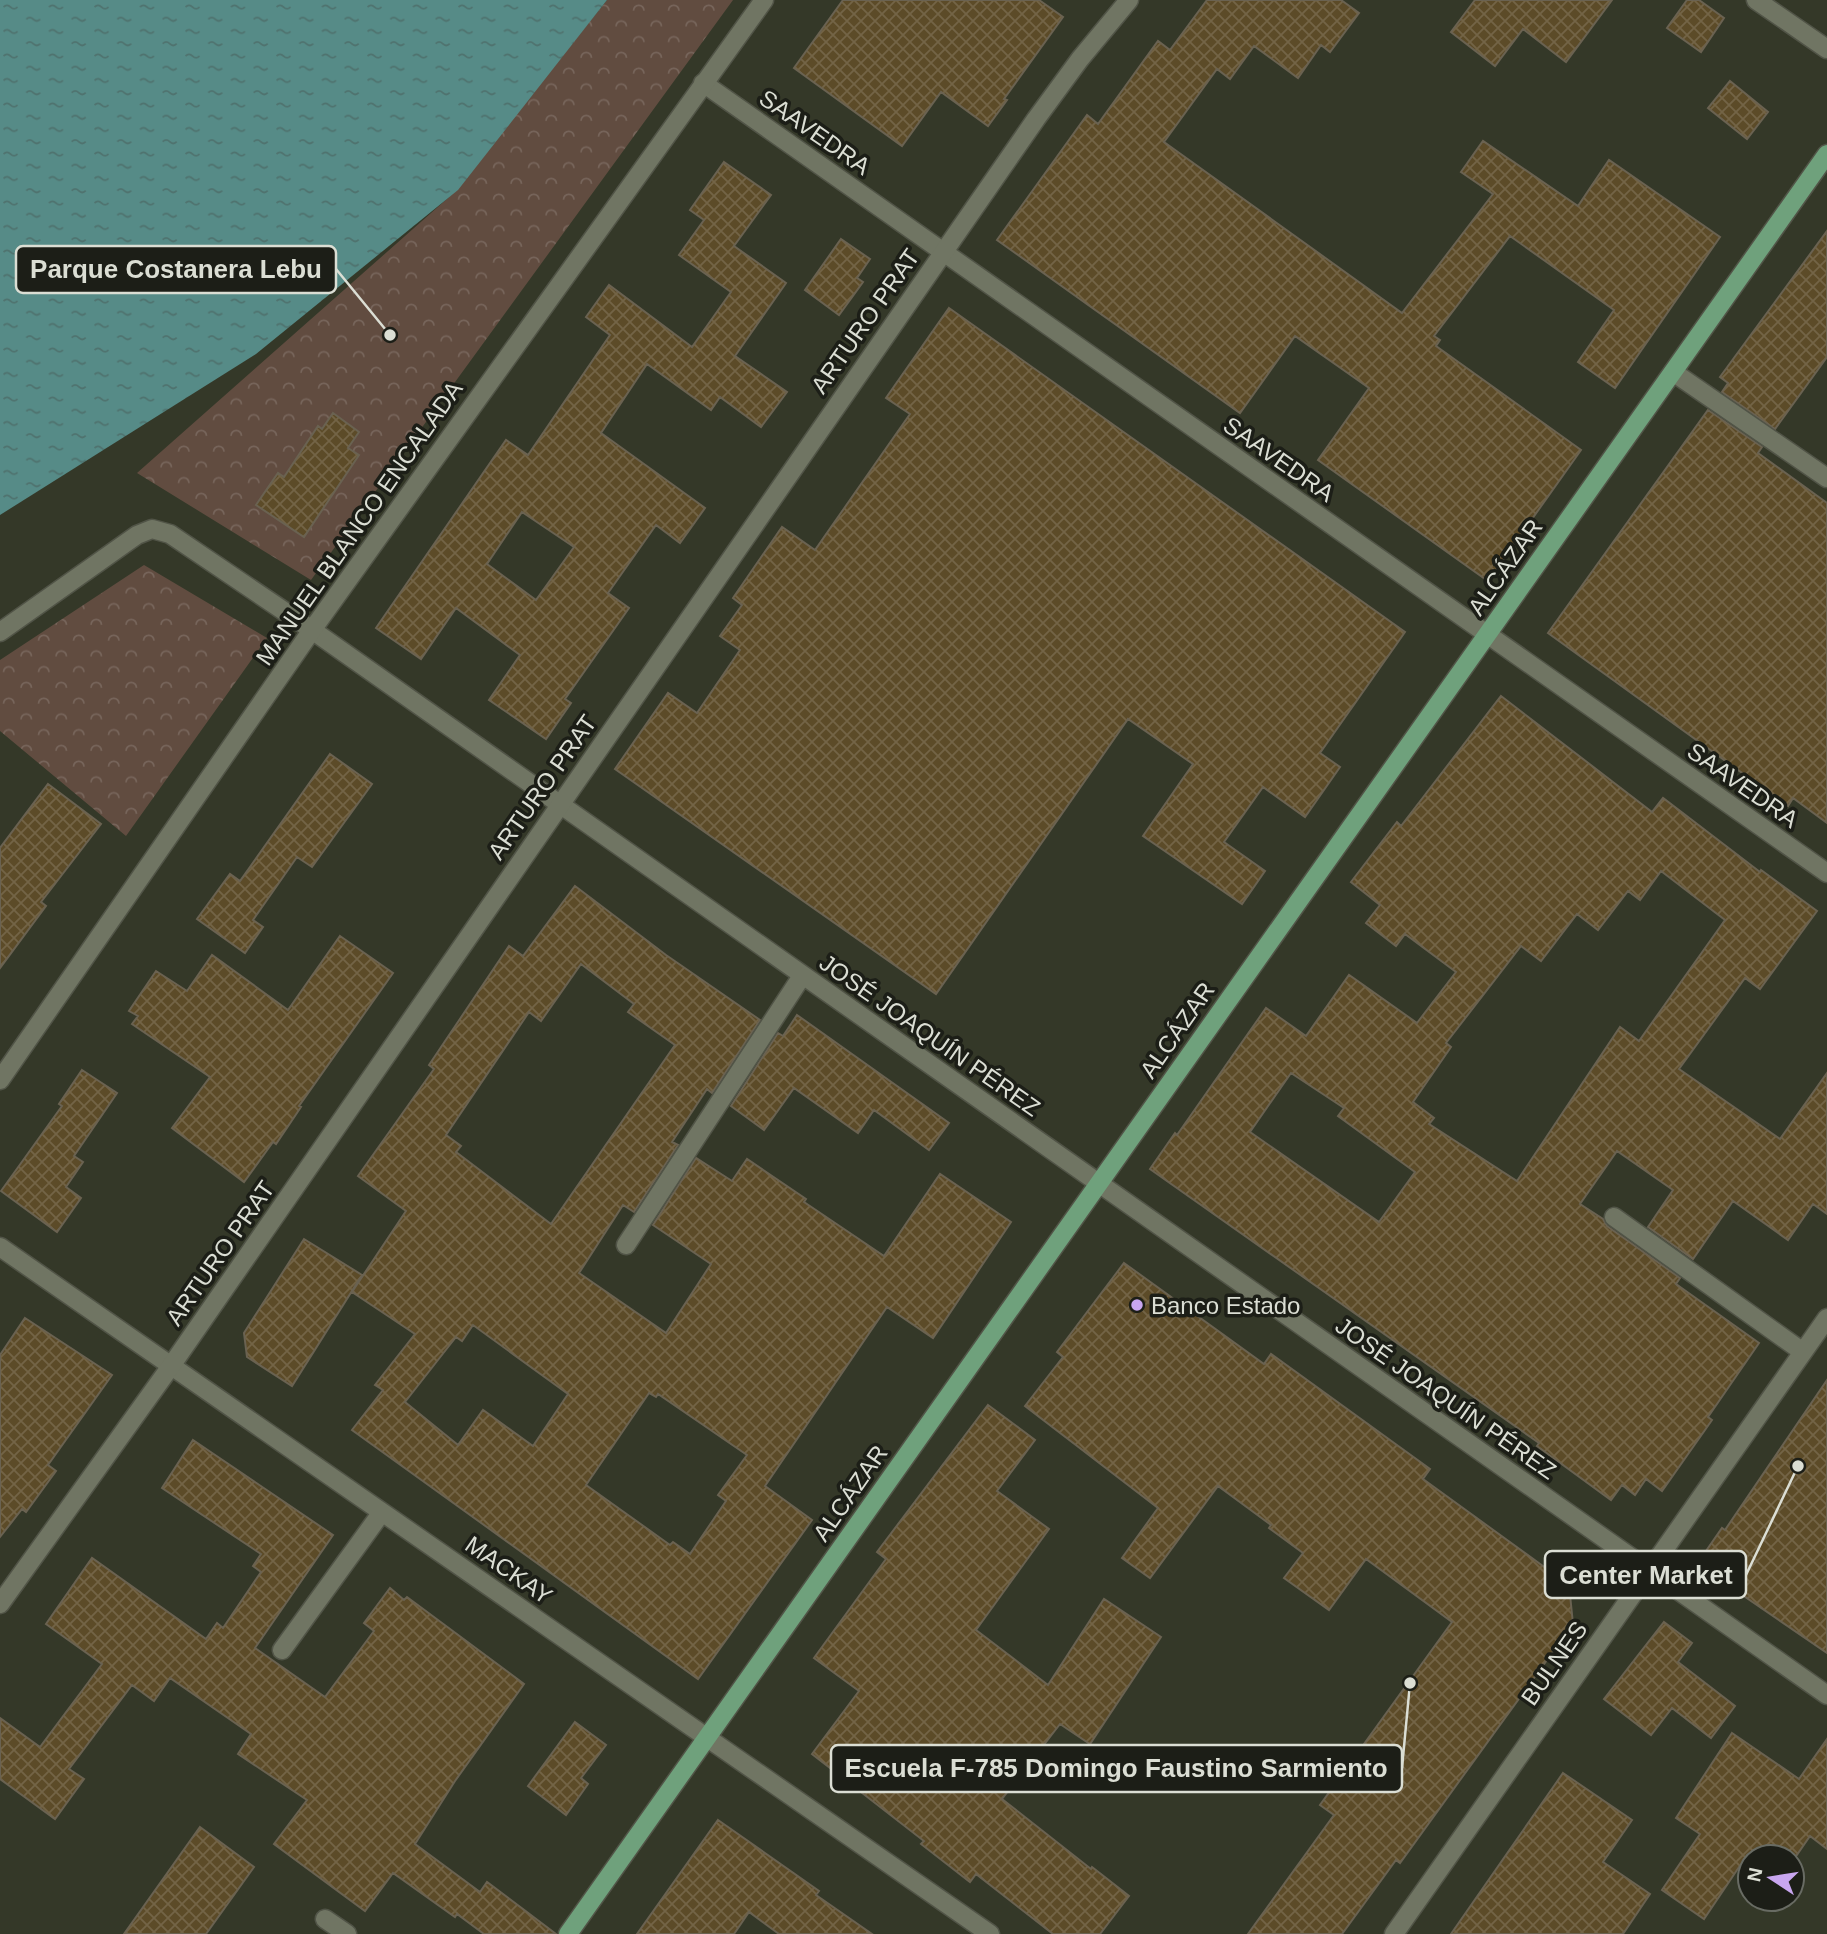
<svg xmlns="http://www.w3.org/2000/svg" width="1827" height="1934" font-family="Helvetica,sans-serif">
	<defs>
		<pattern id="park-crowns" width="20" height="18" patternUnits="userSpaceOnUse" patternTransform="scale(1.75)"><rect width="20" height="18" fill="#614c40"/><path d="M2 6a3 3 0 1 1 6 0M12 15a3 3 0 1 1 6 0" fill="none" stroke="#77655b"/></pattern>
		<pattern id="water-ripples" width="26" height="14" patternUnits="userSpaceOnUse" patternTransform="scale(1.75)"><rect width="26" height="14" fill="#568b87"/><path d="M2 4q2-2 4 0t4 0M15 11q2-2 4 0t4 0" fill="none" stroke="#4f726e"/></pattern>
		<pattern id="building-cross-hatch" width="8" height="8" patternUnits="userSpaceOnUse" patternTransform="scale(1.75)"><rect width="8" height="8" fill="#5c4b28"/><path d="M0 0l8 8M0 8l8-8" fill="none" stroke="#736446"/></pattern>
	</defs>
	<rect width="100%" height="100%" fill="#343828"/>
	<!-- park -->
	<path fill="url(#park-crowns)" d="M 607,0 L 733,0 L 311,580 L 137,473 L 448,198 Z
		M 144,565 L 267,638 L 126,836 L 0,731 L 0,660 Z"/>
	<!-- water -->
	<path fill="url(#water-ripples)" d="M 0,0 L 607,0 L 458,190 L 256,354 L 0,515 Z"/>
	<!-- building -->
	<path fill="url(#building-cross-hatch)" stroke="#6a6251" stroke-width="2" fill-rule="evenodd" d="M 843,0 L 1039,0 L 1063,17 L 1004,99 L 1007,100 L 988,126 L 941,92 L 902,146 L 794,68 Z
		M 1207,0 L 1341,0 L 1359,13 L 1330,52 L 1321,45 L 1298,78 L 1254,46 L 1230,79 L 1217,69 L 1164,142 L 1402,313 L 1493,194 L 1461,172 L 1483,141 L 1578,206 L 1609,160 L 1720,237 L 1615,388 L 1578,362 L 1614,310 L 1510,236 L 1434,336 L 1440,340 L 1436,346 L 1581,450 L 1488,581 L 1318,460 L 1369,388 L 1295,336 L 1240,413 L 997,240 L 1087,115 L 1098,124 L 1158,41 L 1170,50 Z
		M 1475,0 L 1612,0 L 1566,62 L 1523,29 L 1495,66 L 1451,32 Z
		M 1687,0 L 1699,0 L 1724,18 L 1701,52 L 1667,28 Z
		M 1730,81 L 1768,112 L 1747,139 L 1708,108 Z
		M 724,162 L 771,195 L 734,246 L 786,283 L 735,356 L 787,392 L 761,427 L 720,397 L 711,410 L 647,364 L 601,433 L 705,508 L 680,543 L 656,525 L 608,593 L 629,608 L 565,699 L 571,703 L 546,739 L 489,700 L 520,655 L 456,608 L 421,659 L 376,628 L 506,440 L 528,455 L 610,335 L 586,317 L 609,285 L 692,347 L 731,292 L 679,255 L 704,220 L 690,210 ZM 522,512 L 574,547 L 536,600 L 487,564 Z
		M 1827,231 L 1827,357 L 1775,429 L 1722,392 L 1728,383 L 1720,377 Z
		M 841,239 L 870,259 L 857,278 L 863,282 L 839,315 L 805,290 Z
		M 949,308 L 1405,632 L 1320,753 L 1340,767 L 1305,817 L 1263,787 L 1224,842 L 1265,871 L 1242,904 L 1143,836 L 1193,764 L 1128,719 L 936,994 L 615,769 L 668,693 L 697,713 L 740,650 L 720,636 L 742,605 L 733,598 L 782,527 L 815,550 L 910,414 L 886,398 Z
		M 1708,410 L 1762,447 L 1758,453 L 1827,503 L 1827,823 L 1793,798 L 1788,806 L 1548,633 Z
		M 333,413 L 359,432 L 348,448 L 359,455 L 304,537 L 256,505 L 278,473 L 284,477 L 318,426 L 322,429 Z
		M 1501,696 L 1652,812 L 1663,798 L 1760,872 L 1761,870 L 1817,911 L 1760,989 L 1745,978 L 1679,1069 L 1780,1139 L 1827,1073 L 1827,1214 L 1813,1204 L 1788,1240 L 1733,1201 L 1693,1259 L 1648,1227 L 1673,1190 L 1617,1151 L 1580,1204 L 1603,1219 L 1607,1226 L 1680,1278 L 1676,1284 L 1759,1343 L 1708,1417 L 1712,1420 L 1662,1491 L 1646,1479 L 1635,1495 L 1622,1485 L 1611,1500 L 1537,1446 L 1539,1443 L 1150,1169 L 1175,1133 L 1177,1135 L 1266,1008 L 1306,1036 L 1349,975 L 1417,1023 L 1456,972 L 1405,934 L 1396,946 L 1366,923 L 1380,905 L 1351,882 L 1397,822 L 1401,826 ZM 1661,871 L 1725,920 L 1639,1041 L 1620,1027 L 1517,1181 L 1429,1124 L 1434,1118 L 1413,1102 L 1451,1047 L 1446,1043 L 1521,946 L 1541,961 L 1577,914 L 1598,930 L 1628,891 L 1640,900 ZM 1291,1073 L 1344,1108 L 1338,1116 L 1415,1172 L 1379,1222 L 1250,1132 Z
		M 330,754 L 372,784 L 312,867 L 297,857 L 253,920 L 263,927 L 245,953 L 197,919 L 230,874 L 240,881 Z
		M 48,784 L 101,824 L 41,902 L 46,906 L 0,968 L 0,848 Z
		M 575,886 L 666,955 L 760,1020 L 712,1093 L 707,1089 L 672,1142 L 678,1145 L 634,1212 L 623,1205 L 579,1273 L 666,1333 L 711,1264 L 653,1225 L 696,1158 L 732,1181 L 747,1159 L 806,1199 L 804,1202 L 884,1256 L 940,1174 L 1011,1222 L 933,1338 L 887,1307 L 765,1486 L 812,1520 L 698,1679 L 352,1430 L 383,1390 L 375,1385 L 415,1334 L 352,1292 L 406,1211 L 358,1176 L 434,1069 L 429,1065 L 509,946 L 523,956 ZM 581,964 L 634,1004 L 628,1012 L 675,1045 L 551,1224 L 456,1152 L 461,1146 L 446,1135 L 529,1012 L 541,1021 ZM 473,1325 L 568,1394 L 533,1446 L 483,1410 L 458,1445 L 405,1402 L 456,1337 L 462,1341 ZM 649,1393 L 656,1397 L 658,1394 L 747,1455 L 718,1495 L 726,1501 L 690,1554 L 673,1542 L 670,1545 L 586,1485 Z
		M 340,936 L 393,973 L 299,1106 L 301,1107 L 276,1144 L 273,1142 L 244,1182 L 172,1128 L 210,1077 L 132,1024 L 138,1016 L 129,1011 L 156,971 L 187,991 L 212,955 L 288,1010 Z
		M 797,1015 L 949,1123 L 929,1150 L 874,1110 L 858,1133 L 794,1088 L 764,1130 L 731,1106 L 778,1033 L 783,1036 Z
		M 82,1070 L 117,1093 L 74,1156 L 83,1162 L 66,1187 L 81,1198 L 57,1232 L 1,1191 L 62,1106 L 59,1104 Z
		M 304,1239 L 362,1275 L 292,1386 L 247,1357 L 244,1333 Z
		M 1124,1263 L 1264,1364 L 1271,1354 L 1430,1469 L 1423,1479 L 1569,1585 L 1573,1624 L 1400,1863 L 1396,1860 L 1342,1934 L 1248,1934 L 1334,1815 L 1320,1805 L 1452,1622 L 1366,1559 L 1329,1610 L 1284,1578 L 1303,1553 L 1269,1528 L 1271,1525 L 1218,1486 L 1150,1578 L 1122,1558 L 1158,1508 L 1025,1406 L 1063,1357 L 1057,1352 Z
		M 25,1318 L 112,1375 L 48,1465 L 56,1471 L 26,1512 L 22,1509 L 0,1537 L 0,1355 Z
		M 1827,1380 L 1827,1653 L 1697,1564 L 1722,1528 L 1725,1530 Z
		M 988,1405 L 1035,1440 L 997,1491 L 1049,1529 L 976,1630 L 1048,1685 L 1104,1599 L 1161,1637 L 1090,1744 L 1060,1724 L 1002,1799 L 1091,1869 L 1092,1867 L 1129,1896 L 1100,1934 L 1053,1934 L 976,1874 L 970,1882 L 921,1844 L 924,1841 L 812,1754 L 859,1691 L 814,1658 L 886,1559 L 877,1552 Z
		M 193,1440 L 333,1535 L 255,1648 L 325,1697 L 374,1631 L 364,1623 L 390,1588 L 404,1600 L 407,1597 L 524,1684 L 455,1781 L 415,1844 L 480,1892 L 487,1882 L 556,1934 L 484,1934 L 457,1914 L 455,1917 L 393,1873 L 365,1911 L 274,1844 L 307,1800 L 238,1754 L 251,1734 L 170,1678 L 154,1701 L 132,1685 L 69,1769 L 84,1779 L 55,1819 L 0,1779 L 0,1718 L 40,1747 L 102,1664 L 46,1624 L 92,1558 L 206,1639 L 217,1623 L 223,1628 L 261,1572 L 253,1566 L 261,1554 L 162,1488 Z
		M 1664,1622 L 1692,1643 L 1678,1662 L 1735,1706 L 1711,1738 L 1672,1708 L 1651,1735 L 1604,1699 Z
		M 575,1722 L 606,1745 L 581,1778 L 588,1784 L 566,1815 L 528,1786 Z
		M 1732,1733 L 1799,1779 L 1827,1739 L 1827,1849 L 1810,1836 L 1792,1862 L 1792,1857 L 1750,1857 L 1750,1874 L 1739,1867 L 1704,1919 L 1662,1890 L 1700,1834 L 1676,1818 Z
		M 1563,1773 L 1632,1820 L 1603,1862 L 1650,1894 L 1623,1934 L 1451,1934 Z
		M 718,1820 L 819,1891 L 816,1895 L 872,1934 L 779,1934 L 749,1912 L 734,1934 L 637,1934 Z
		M 200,1827 L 254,1867 L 206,1934 L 124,1934 Z"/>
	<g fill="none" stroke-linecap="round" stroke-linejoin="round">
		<defs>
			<path id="street" d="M 1756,0 L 1827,49
				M 703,83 L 1827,873
				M 1673,372 L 1827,478
				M 0,632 L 137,535 L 152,529 L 170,534 L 312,630 L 1827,1695
				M 1614,1217 L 1803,1352
				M 626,1245 L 802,976
				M 0,1247 L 990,1934
				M 282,1650 L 382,1512
				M 325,1919 L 347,1934
				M 1394,1934 L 1827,1318"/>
			<path id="secondary" d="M 0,1080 L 312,630 L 764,0
				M 0,1604 L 171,1366 L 1036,119 L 1080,59 L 1129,0"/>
			<path id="primary" d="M 568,1934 L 1827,154"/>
		</defs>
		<!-- street casing -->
		<use href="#street" stroke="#515447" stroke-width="21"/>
		<!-- secondary casing -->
		<use href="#secondary" stroke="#515447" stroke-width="21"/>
		<!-- primary casing -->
		<use href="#primary" stroke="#515447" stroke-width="21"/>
		<!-- street -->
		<use href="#street" stroke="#707563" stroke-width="18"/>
		<!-- secondary -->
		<use href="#secondary" stroke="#707563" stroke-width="18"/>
		<!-- primary -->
		<use href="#primary" stroke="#6fa17c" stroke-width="18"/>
	</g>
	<!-- markers -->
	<circle fill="#c8a6ef" stroke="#1c1e17" stroke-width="2.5" cx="1137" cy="1305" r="7"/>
	<g text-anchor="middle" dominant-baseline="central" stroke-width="7" stroke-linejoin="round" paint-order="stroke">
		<!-- street labels -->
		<g font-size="24" fill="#dbded4" stroke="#1c1e17">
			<text transform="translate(815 132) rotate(35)">SAAVEDRA</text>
			<text transform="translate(865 321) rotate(-55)">ARTURO PRAT</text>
			<text transform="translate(1279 459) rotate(35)">SAAVEDRA</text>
			<text transform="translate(359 523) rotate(-55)">MANUEL BLANCO ENCALADA</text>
			<text transform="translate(1505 567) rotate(-55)">ALCÁZAR</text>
			<text transform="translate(1743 785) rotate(35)">SAAVEDRA</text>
			<text transform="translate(542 787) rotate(-55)">ARTURO PRAT</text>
			<text transform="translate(1177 1030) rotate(-55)">ALCÁZAR</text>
			<text transform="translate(930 1035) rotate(35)">JOSÉ JOAQUÍN PÉREZ</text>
			<text transform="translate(220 1253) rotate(-55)">ARTURO PRAT</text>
			<text transform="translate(1446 1398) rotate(35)">JOSÉ JOAQUÍN PÉREZ</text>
			<text transform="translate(850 1493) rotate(-55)">ALCÁZAR</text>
			<text transform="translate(509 1570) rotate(35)">MACKAY</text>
			<text transform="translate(1554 1663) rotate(-55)">BULNES</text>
		</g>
		<!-- poi labels -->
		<g font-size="24" fill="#dbded4" stroke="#1c1e17" text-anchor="start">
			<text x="1151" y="1305">Banco Estado</text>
		</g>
	</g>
	<!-- callouts -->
	<path fill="none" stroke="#dbded4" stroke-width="2.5" d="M390 335L336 269M1798 1466L1746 1575M1410 1683L1402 1768"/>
	<g fill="#dbded4" stroke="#1c1e17" stroke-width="2.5">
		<circle cx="390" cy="335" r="7"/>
		<circle cx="1798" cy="1466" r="7"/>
		<circle cx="1410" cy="1683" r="7"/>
	</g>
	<g fill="#1c1e17" stroke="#dbded4" stroke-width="2.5">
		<rect x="16" y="246" width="320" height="47" rx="7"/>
		<rect x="1545" y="1551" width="201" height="47" rx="7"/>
		<rect x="831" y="1745" width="571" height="47" rx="7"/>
	</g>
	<g font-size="26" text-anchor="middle" font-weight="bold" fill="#dbded4">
		<text x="176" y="278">Parque Costanera Lebu</text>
		<text x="1646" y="1584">Center Market</text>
		<text x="1116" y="1777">Escuela F-785 Domingo Faustino Sarmiento</text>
	</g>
	<!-- north arrow -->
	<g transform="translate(1771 1878) rotate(282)"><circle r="33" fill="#1c1e17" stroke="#686b63" stroke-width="2"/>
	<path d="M0-5L12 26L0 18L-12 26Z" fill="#c8a6ef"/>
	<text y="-10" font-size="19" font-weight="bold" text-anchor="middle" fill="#dbded4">N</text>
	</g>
</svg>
